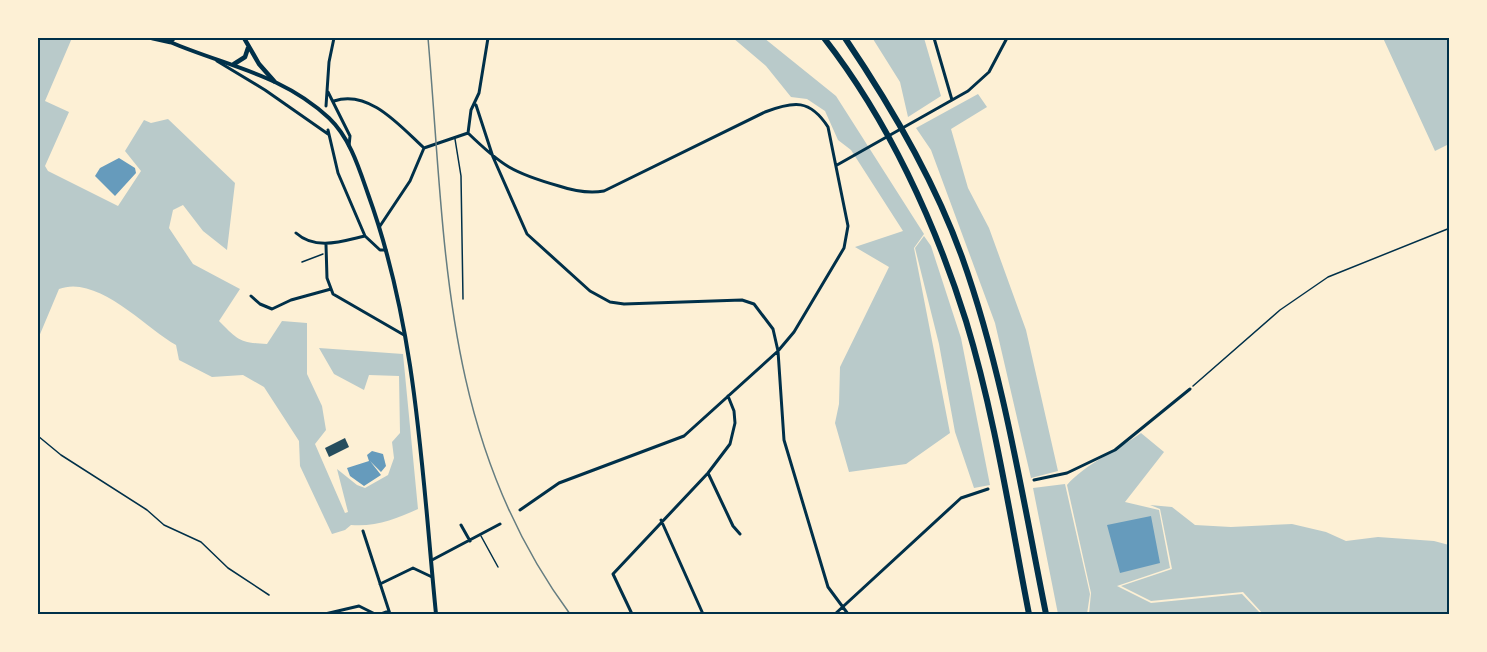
<svg xmlns="http://www.w3.org/2000/svg" width="1487" height="652" font-family="'PT Sans',sans-serif">
	<rect width="100%" height="100%" fill="#fdf0d5"/>
	<!-- green -->
	<path fill="#b9caca" d="M 38,38 L 72,38 L 45,101 L 69,112 L 45,166 L 48,171 L 118,206 L 141,171 L 125,151 L 144,120 L 151,123 L 168,119 L 235,183 L 227,250 L 203,231 L 183,205 L 173,210 L 169,228 L 193,264 L 240,289 L 219,321 C 237,339 239,343 267,344 L 282,321 L 307,323 L 307,374 L 322,406 L 326,430 L 315,444 L 345,513 L 348,512 L 337,469 L 357,485 L 365,488 L 388,475 L 394,458 L 392,442 L 400,433 L 399,376 L 369,375 L 364,390 L 334,374 L 319,348 L 403,354 L 418,509 C 396,519 376,527 351,525 L 345,530 L 332,534 L 300,466 L 299,441 L 264,387 L 243,375 L 212,377 L 179,360 L 176,345 C 146,328 97,274 59,289 L 38,339 Z
		M 733,38 L 764,38 L 836,96 L 924,234 L 914,248 L 950,433 L 906,464 L 849,472 L 835,423 L 839,404 L 840,367 L 889,267 L 855,247 L 903,231 L 851,150 L 838,140 L 825,111 L 807,99 L 791,97 L 766,66 Z
		M 1383,38 L 1449,38 L 1449,144 L 1435,151 Z
		M 873,39 L 924,38 L 941,96 L 908,117 L 900,82 Z
		M 978,94 L 987,107 L 951,129 L 968,188 L 989,228 L 1026,330 L 1058,471 L 1031,478 L 995,323 L 931,150 L 916,128 Z
		M 924,236 L 931,246 L 961,338 L 990,485 L 974,488 L 955,432 L 939,344 L 915,248 Z
		M 1141,433 L 1164,452 L 1125,502 L 1159,510 L 1170,568 L 1117,586 L 1151,603 L 1242,594 L 1261,614 L 1089,614 L 1091,593 L 1067,485 C 1084,465 1119,449 1141,433 Z
		M 1065,484 L 1090,594 L 1087,614 L 1058,614 L 1033,488 Z
		M 1150,505 L 1172,507 L 1195,525 L 1231,527 L 1292,524 L 1326,532 L 1346,541 L 1378,537 L 1434,541 L 1449,545 L 1449,613 L 1263,614 L 1243,592 L 1151,601 L 1121,586 L 1172,569 L 1160,509 Z"/>
	<!-- water -->
	<path fill="#669bbc" d="M 119,158 L 135,168 L 136,173 L 115,196 L 95,176 L 100,168 Z
		M 372,451 L 383,454 L 386,466 L 381,472 L 370,461 L 381,475 L 364,486 L 350,476 L 347,468 L 369,461 L 367,455 Z
		M 1151,516 L 1160,563 L 1120,573 L 1107,525 Z"/>
	<!-- building -->
	<path fill="#264d5e" d="M 345,438 L 349,447 L 329,457 L 325,448 Z"/>
	<g fill="none" stroke-linecap="round" stroke-linejoin="round">
		<!-- path -->
		<path stroke="#003049" stroke-width="1.5" d="M 302,262 L 323,254
			M 1193,386 L 1280,310 L 1328,277 L 1450,228
			M 38,436 L 61,455 L 147,510 L 164,525 L 201,542 L 228,568 L 269,595"/>
		<!-- service -->
		<path stroke="#003049" stroke-width="1.5" d="M 455,139 L 461,176 L 463,299
			M 481,536 L 498,567"/>
		<!-- minor -->
		<path stroke="#003049" stroke-width="3" d="M 934,38 L 952,100
			M 217,61 L 265,90 L 328,134
			M 328,92 L 350,136 L 349,146
			M 334,101 C 369,89 400,126 424,148
			M 476,105 L 493,157 L 527,234 L 590,291 L 610,302 L 624,304 L 742,300 L 754,304 L 773,329 L 778,351 L 784,440 L 828,587 L 848,614
			M 326,106 L 329,62 L 334,38
			M 328,130 L 338,173 L 365,236 L 380,250 L 386,250
			M 468,133 C 502,166 513,173 559,186 C 574,191 588,194 604,191 L 765,112 C 794,101 810,99 828,127 L 848,226 L 844,248 L 794,332 L 778,351 L 684,436 L 559,483 L 520,510
			M 468,133 L 471,110 L 479,93 L 488,38
			M 837,165 L 968,91 L 989,72 L 1007,38
			M 380,226 L 410,181 L 424,148 L 468,133
			M 296,233 C 316,251 343,241 365,236
			M 326,245 L 327,278 L 333,294 L 404,335
			M 251,296 L 260,304 L 272,309 L 291,300 L 331,289
			M 708,473 L 733,526 L 740,534
			M 1034,480 L 1067,473 L 1115,450 L 1190,389
			M 661,520 L 703,614
			M 461,525 L 470,541
			M 363,531 L 390,614
			M 432,560 L 500,524
			M 380,584 L 413,568 L 432,577
			M 325,614 L 359,606 L 375,614
			M 381,614 L 389,611
			M 632,614 L 613,574 L 708,473 L 730,444 L 735,423 L 734,411 L 728,396
			M 835,614 L 961,498 L 988,489"/>
		<!-- tertiary -->
		<path stroke="#003049" stroke-width="4" d="M 170,42 C 226,66 282,74 329,118 C 350,138 359,168 368,194 C 417,329 422,473 436,614"/>
		<!-- secondary -->
		<path stroke="#003049" stroke-width="4.5" d="M 152,38 L 170,42 L 174,38
			M 244,38 L 259,64 L 274,81
			M 234,64 L 245,57 L 248,48"/>
		<!-- motorway -->
		<path stroke="#003049" stroke-width="6" d="M 824,38 C 888,120 935,222 966,321 C 995,416 1010,517 1029,614
			M 845,38 C 891,106 934,179 962,257 C 1003,372 1022,495 1046,614"/>
		<!-- rail -->
		<path stroke="#657d81" stroke-width="1.5" d="M 428,38 C 446,244 441,440 570,614"/>
	</g>
	<!-- border -->
	<rect width="1487" height="652" fill="none" stroke="#fdf0d5" stroke-width="78"/>
	<rect x="39" y="39" width="1409" height="574" fill="none" stroke="#003049" stroke-width="2"/>
</svg>
